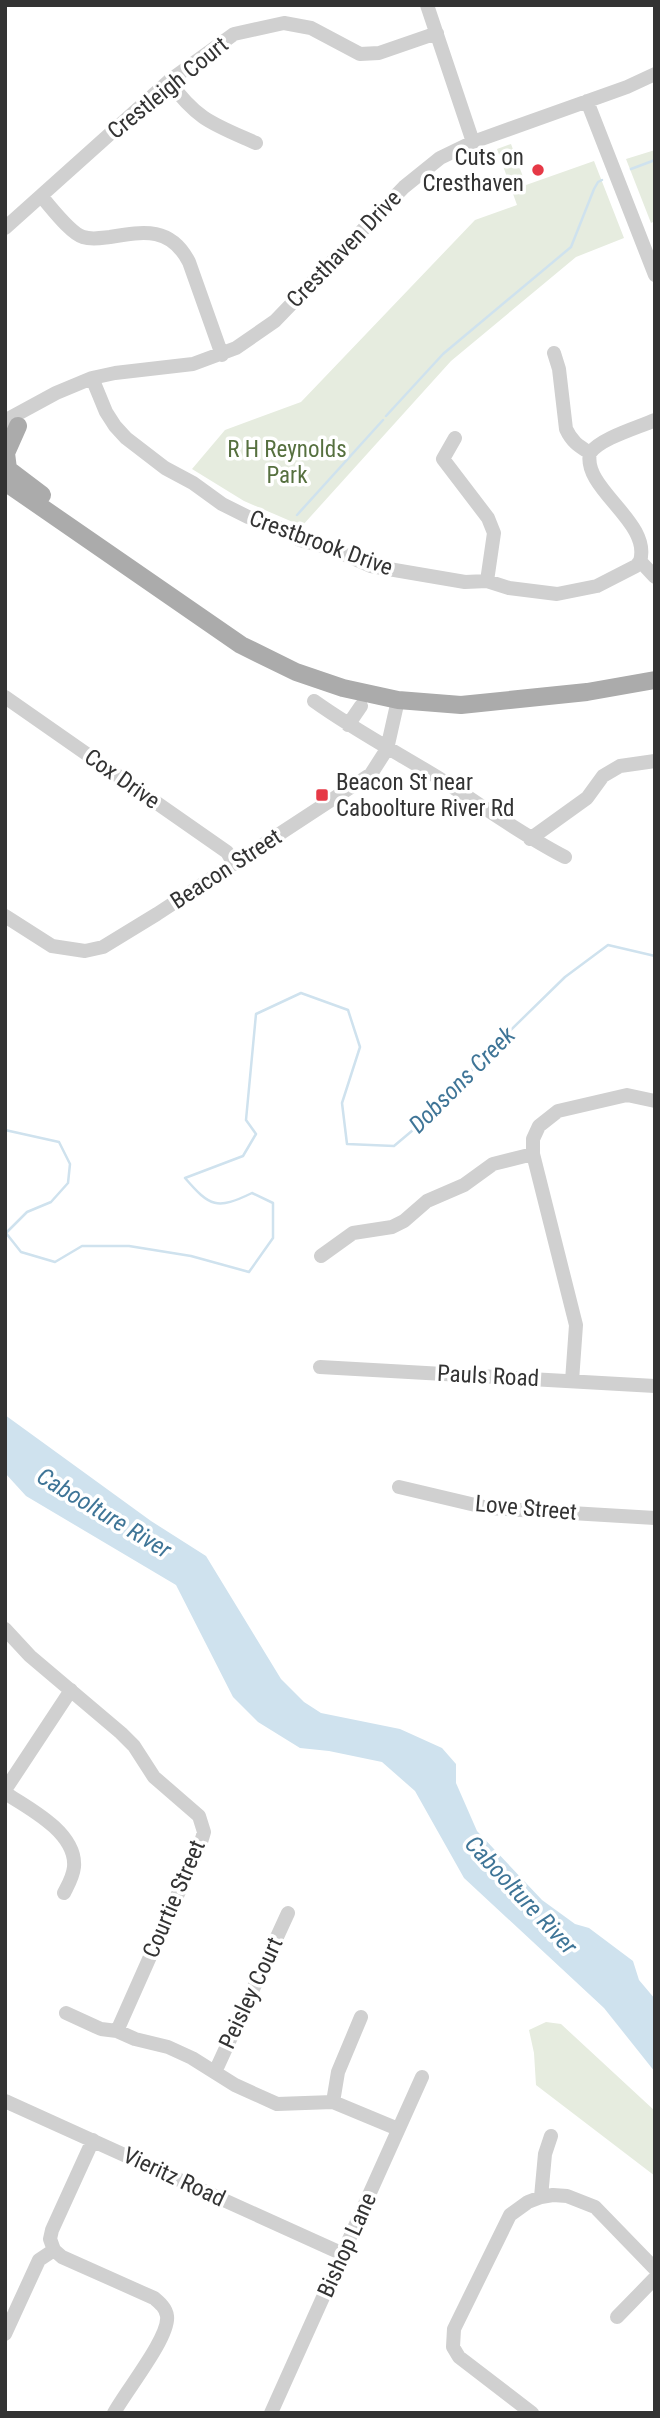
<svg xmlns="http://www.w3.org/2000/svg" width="660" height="2418" font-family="'Roboto Condensed',sans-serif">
	<rect width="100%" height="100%" fill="#fff"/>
	<!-- green -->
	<path fill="#e6ecdf" d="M 511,144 L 526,185 L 594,161 L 624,238 L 576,257 L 451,361 L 302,526 L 244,501 L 192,469 L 225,430 L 301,402 L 475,220 L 517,205 L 497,149 Z
		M 655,150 L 655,221 L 651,223 L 626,159 Z
		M 546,2022 L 561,2024 L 655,2111 L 655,2176 L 536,2085 L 534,2053 L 529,2030 Z"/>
	<!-- water -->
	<path fill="#cfe2ee" d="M 5,1415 L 151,1521 L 206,1556 L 281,1679 L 304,1702 L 321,1713 L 400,1729 L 442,1748 L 456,1764 L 456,1783 L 477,1831 L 542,1900 L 575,1924 L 589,1928 L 633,1961 L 639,1980 L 655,1999 L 655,2072 L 604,2008 L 464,1878 L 415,1791 L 382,1762 L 329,1751 L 300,1748 L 258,1722 L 233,1697 L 176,1585 L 26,1496 L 5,1473 Z"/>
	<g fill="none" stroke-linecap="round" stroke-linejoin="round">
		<!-- stream -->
		<path stroke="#cfe2ee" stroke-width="2.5" d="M 631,169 L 655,160
			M 386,416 L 443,354 L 571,247 L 594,189 L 598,182 L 602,180
			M 297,515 L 383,420
			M 5,1130 L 59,1142 L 70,1164 L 68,1183 L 51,1202 L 27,1212 L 6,1233 L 21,1252 L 55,1262 L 82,1246 L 129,1246 L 191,1256 L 249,1272 L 273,1238 L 273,1203 L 252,1193 C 217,1210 210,1207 185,1178 L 243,1156 L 256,1134 L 246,1120 L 256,1014 L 301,993 L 348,1010 L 360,1047 L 342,1103 L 347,1144 L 394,1146 L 451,1098 L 477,1063 L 565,977 L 608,945 L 655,956"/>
		<!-- minor -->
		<path stroke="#d0d0d0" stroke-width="14" d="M 427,5 L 473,142
			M 169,81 C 197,120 213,124 256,143
			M 587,101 L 655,275
			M 41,196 C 51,207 70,233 83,237 C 92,240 101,238 110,237 C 145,231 171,227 189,262 L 222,355
			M 5,228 L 169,81 L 234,34 L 284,23 L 311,28 L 360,54 L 379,53 L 437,33
			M 554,353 L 559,369 L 566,429 C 572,442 579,446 590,453 C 582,489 652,522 640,561 L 655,577
			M 92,378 L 106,412 L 115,426 L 126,438 L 165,468 L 193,483 L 222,504 L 248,517 L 279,528 L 300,540 L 330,548 L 371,566 L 465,582 L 487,581 L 509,588 L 557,594 L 597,586 L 636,566 L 640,561
			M 5,424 L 10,418 L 56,393 L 92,378 L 115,373 L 193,364 L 236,348 L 275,321 L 404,187 L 440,158 L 473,142 L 627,87 L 655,74
			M 455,438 L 443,459 L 488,518 L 494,533 L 487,581
			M 590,453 C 601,438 637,428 655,420
			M 5,697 L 227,852 L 234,864
			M 314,701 C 353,729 396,752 437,777 C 480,804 520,834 565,857
			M 348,725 L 361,706
			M 530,839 L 587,798 L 603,776 L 620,766 L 655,761
			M 5,916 L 52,946 L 85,951 L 103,947 L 157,914 L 371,774 L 387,749 L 398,700
			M 321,1256 L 353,1233 L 392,1227 L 404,1221 L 427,1201 L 464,1185 L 493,1164 L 533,1154
			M 320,1367 L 655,1386
			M 572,1381 L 576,1325 L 533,1154 L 533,1139 L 539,1126 L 558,1111 L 627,1095 L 655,1101
			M 399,1487 L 488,1508 L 655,1518
			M 5,1629 L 30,1656 L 121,1733 L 134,1746 L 154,1777 L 199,1816 L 204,1832 L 201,1842 L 117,2031
			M 5,1790 L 71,1690
			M 5,1793 C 29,1808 77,1833 74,1867 C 73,1877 68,1885 64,1893
			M 66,2013 L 101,2029 L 117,2031 L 135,2039 L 168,2047 L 192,2058 L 235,2085 L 277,2104 L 333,2102 L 398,2129
			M 215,2072 L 288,1913
			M 5,2101 L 343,2254
			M 333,2102 L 338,2072 L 361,2017
			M 541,2197 L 545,2154 L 551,2136
			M 54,2250 L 62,2257 L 154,2298 C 160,2303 166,2308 167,2316 C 170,2337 125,2392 114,2413
			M 54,2250 L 50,2239 L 52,2230 L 93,2140
			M 617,2317 L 655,2278
			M 5,2334 L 39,2260 L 54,2250
			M 271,2413 L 422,2077
			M 532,2413 L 459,2357 L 453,2347 L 454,2329 L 510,2215 L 528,2202 L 541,2197 L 553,2195 L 567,2196 L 595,2207 L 655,2269"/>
		<!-- major -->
		<path stroke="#ababab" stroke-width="18" d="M 5,467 L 42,495
			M 8,469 L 6,453 L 18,426
			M 5,482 L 241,645 L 296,672 L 343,688 L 398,700 L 461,705 L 587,692 L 655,680"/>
	</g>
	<!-- markers -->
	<g fill="#e63946" stroke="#fff" stroke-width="2.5">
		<circle cx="538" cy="170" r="7"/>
		<rect x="315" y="788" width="14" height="14" rx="3.5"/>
	</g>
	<g text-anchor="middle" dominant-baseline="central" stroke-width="7" stroke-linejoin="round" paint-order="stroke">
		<!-- street labels -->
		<g font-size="23" fill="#333" stroke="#fff">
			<text transform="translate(168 88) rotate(-39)">Crestleigh Court</text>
			<text transform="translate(344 249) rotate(-46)">Cresthaven Drive</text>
			<text transform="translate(321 543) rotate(20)">Crestbrook Drive</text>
			<text transform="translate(122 779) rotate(35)">Cox Drive</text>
			<text transform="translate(226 869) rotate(-33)">Beacon Street</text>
			<text transform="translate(488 1376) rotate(3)">Pauls Road</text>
			<text transform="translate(526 1508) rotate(5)">Love Street</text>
			<text transform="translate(174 1899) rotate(-67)">Courtie Street</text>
			<text transform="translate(251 1993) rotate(-65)">Peisley Court</text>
			<text transform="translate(174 2177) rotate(25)">Vieritz Road</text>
			<text transform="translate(347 2245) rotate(-66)">Bishop Lane</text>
		</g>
		<!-- poi labels -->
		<g font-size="23" fill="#333" stroke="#fff" text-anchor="end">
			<text x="524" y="157">Cuts on<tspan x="524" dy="26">Cresthaven</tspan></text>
			<text x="336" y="782" text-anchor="start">Beacon St near<tspan x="336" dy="26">Caboolture River Rd</tspan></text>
		</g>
		<!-- park labels -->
		<g font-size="23" fill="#56703f" stroke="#fff">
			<text x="287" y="449">R H Reynolds<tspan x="287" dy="26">Park</tspan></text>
		</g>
		<!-- water labels -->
		<g font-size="24" font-style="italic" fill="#3f7597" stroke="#fff">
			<text transform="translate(462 1080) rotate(-45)">Dobsons Creek</text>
			<text transform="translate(104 1513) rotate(31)">Caboolture River</text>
			<text transform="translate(521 1895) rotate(47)">Caboolture River</text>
		</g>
	</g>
	<!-- border -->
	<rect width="660" height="2418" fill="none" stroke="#333333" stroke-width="14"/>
</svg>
